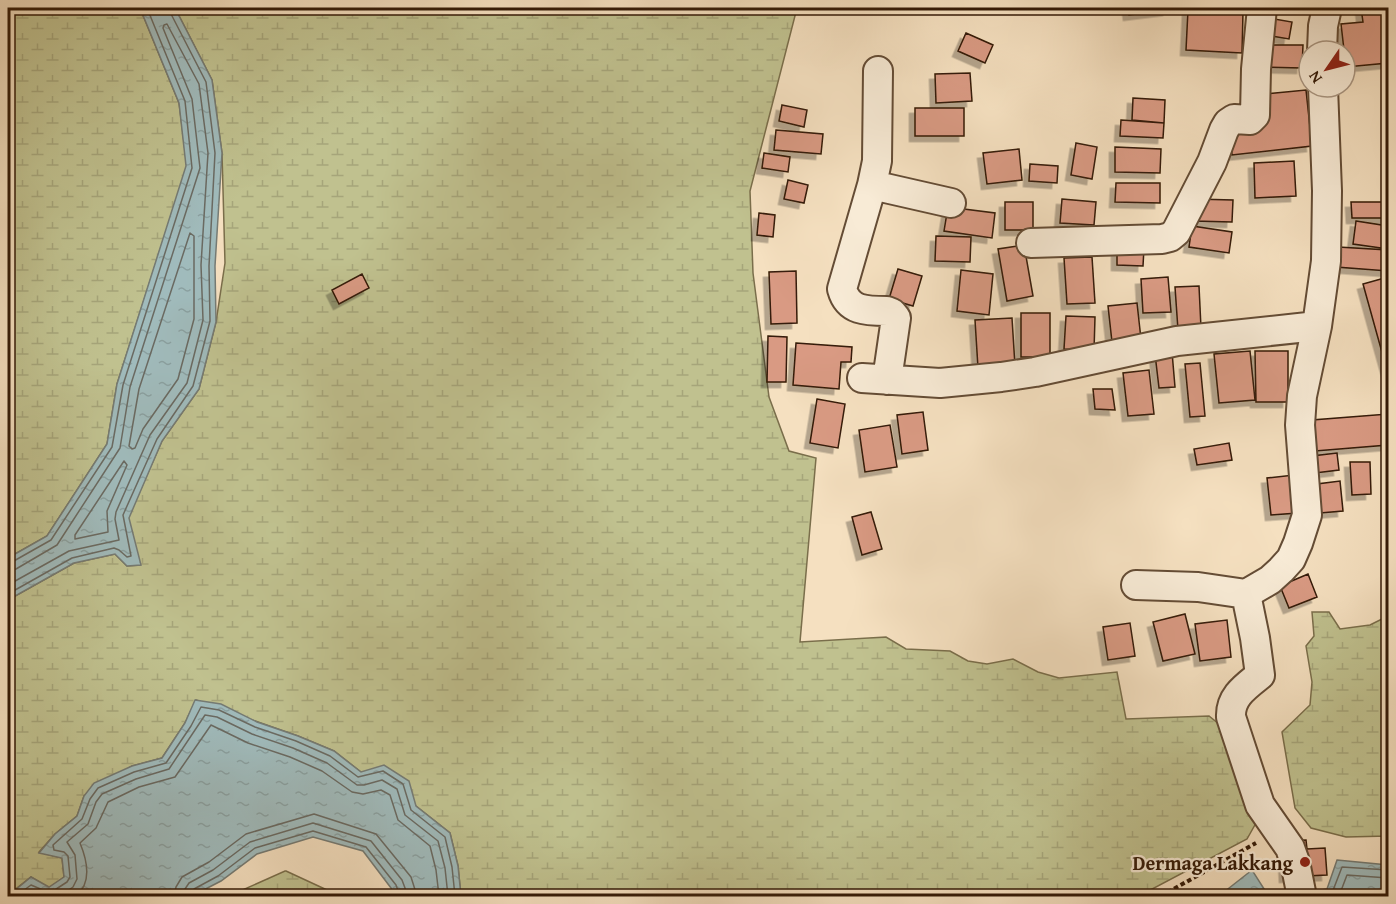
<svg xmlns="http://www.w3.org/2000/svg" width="1396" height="904" font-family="'Gentium Book Plus',serif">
	<defs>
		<pattern id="wetland-marsh" width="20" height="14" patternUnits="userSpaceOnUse" patternTransform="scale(1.5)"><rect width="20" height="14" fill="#c0c18f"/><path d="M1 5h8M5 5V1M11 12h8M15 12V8" fill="none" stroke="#a6a57a"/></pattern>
		<pattern id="water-ripples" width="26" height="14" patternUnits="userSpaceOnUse" patternTransform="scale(1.5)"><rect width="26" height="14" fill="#a0bbbc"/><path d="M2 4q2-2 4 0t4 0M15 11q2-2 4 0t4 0" fill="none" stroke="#8aa0a0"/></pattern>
		<filter id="shadow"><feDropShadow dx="-5.5" dy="5.5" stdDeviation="0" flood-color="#0004"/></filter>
	</defs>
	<rect width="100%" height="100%" fill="#f5e0c0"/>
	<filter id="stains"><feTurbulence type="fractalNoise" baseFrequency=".00333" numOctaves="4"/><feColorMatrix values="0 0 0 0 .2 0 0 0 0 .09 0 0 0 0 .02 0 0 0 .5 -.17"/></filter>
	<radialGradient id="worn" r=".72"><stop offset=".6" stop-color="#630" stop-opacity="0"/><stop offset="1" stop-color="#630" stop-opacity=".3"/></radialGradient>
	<!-- wetland -->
	<path fill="url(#wetland-marsh)" stroke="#7a6e4b" stroke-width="1.5" d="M 8,8 L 140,8 L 179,103 L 187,166 L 117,384 L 107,444 L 47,536 L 8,558 Z
		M 175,8 L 797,8 L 750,191 L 753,273 L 769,397 L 789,451 L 816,458 L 800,642 L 886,637 L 906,649 L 950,651 L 968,661 L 987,664 L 1013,659 L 1038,672 L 1059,678 L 1117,672 L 1126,719 L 1209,716 L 1225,729 L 1256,823 L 1247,839 L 1139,896 L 461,896 L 458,866 L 450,833 L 416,806 L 361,772 L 334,751 L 298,736 L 196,700 L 185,723 L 162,758 L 132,766 L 84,796 L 77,816 L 55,834 L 39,852 L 62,858 L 64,877 L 49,888 L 31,877 L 8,895 L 8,600 L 74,563 L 115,554 L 127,566 L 140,565 L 128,518 L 162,441 L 199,389 L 216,322 L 225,263 L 222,153 L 212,80 Z
		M 1312,612 L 1329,612 L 1340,629 L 1370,625 L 1388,616 L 1388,836 L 1346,837 L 1311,828 L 1295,808 L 1282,732 L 1310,705 L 1312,682 L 1306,646 L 1314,636 Z
		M 286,871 L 340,896 L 229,896 L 285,871 Z"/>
	<!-- water -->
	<path fill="url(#water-ripples)" stroke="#757b74" stroke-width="1.5" d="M 140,8 L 175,8 L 212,80 L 222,153 L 215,266 L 216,322 L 199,389 L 162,441 L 129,518 L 141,565 L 127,566 L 115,554 L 74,563 L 8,600 L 8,558 L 47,536 L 107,444 L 117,384 L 186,166 L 179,103 Z
		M 195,700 L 221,704 L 257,722 L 298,736 L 334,751 L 361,772 L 384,765 L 409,781 L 416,806 L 450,833 L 458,866 L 461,896 L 395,896 L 391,888 L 363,851 L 313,837 L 257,854 L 221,881 L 192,896 L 8,896 L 31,877 L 49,887 L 64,877 L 62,858 L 39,853 L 55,834 L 77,816 L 84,796 L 94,783 L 132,766 L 162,758 L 185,723 Z
		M 1337,860 L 1388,865 L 1388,896 L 1219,896 L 1252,870 L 1266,892 L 1288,896 L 1327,889 Z"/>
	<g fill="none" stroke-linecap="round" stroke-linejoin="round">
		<!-- shore -->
		<path stroke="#6a6a62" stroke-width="1.5" d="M 190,233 L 194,236 L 194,319 L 178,379 L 143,429 L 135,448 L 132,449 L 129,446 L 139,389 Z
			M 124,461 L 127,465 L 107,511 L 108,532 L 75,539 L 75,535 Z
			M 8,563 L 12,562 L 51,540 L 112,447 L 123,385 L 192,168 L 185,101 L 147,8
			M 8,571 L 16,569 L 57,545 L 120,448 L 130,387 L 200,168 L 192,99 L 163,28 L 164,25 L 167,24 L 199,84 L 208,153 L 201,265 L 203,320 L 187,383 L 150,435 L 116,512 L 115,519 L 119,540 L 69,551 L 8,585
			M 8,594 L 72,558 L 114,548 L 119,550 L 127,557 L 131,556 L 123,515 L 157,439 L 193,386 L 210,321 L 209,266 L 215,153 L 206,82 L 170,12 L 170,8
			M 16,896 L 31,885 L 50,893 L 67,882 L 70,877 L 68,856 L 64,852 L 54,850 L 53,845 L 82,819 L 90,799 L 98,788 L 134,772 L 166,763 L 191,726 L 201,707 L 219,710 L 255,727 L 296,741 L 330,756 L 358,777 L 383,771 L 403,784 L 411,810 L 445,837 L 452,867 L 455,896
			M 60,896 L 73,887 L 77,879 L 75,855 L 67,842 L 88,824 L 96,802 L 102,794 L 136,779 L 169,769 L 205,715 L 217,717 L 252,734 L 293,748 L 327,763 L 357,785 L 364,785 L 382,780 L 397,789 L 405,815 L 438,841 L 445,868 L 448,896
			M 76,896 C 92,883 87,860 80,843 L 96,828 L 108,802 L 139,787 L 175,777 L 211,725 L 248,743 L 290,757 L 322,771 L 352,792 L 363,794 L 381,790 L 390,795 L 398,820 L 430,846 L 436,870 L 439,896
			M 174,896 L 176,887 L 182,877 L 209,862 L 246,834 L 314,814 L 376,834 L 411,877 L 417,896
			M 183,896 L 185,889 L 189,883 L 213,870 L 250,842 L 313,823 L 371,841 L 402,880 L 408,896
			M 191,896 L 194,889 L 218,876 L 255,848 L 313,831 L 366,847 L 396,885 L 400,896
			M 1316,896 L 1332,893 L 1342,867 L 1388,870
			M 1339,896 L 1347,875 L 1388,878"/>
	</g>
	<!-- building -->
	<path fill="#d99a83" stroke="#341a07" stroke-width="1.5" filter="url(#shadow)" d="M 1128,8 L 1168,8 L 1168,10 L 1129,15 Z
		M 1361,8 L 1388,8 L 1388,63 L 1346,67 L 1341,24 L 1363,22 Z
		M 1188,10 L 1243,12 L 1242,53 L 1186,50 Z
		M 1269,18 L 1292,22 L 1289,39 L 1266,35 Z
		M 966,33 L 993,45 L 985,63 L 958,51 Z
		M 1265,45 L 1303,45 L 1302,68 L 1265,67 Z
		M 970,73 L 972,101 L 936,103 L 935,74 Z
		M 1306,90 L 1312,146 L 1232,155 L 1229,128 L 1256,95 Z
		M 1133,98 L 1165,100 L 1164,123 L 1132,120 Z
		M 782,105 L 807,110 L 804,127 L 779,121 Z
		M 915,108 L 964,108 L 964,136 L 915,136 Z
		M 1121,120 L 1164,123 L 1163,138 L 1120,136 Z
		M 776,130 L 823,134 L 821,154 L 774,150 Z
		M 1076,143 L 1097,147 L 1092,179 L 1071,175 Z
		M 1115,147 L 1161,149 L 1160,173 L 1115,172 Z
		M 1019,149 L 1022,180 L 987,184 L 983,153 Z
		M 764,153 L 790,157 L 788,172 L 762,168 Z
		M 1294,161 L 1296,196 L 1255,198 L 1254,163 Z
		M 1030,164 L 1058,166 L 1057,183 L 1029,181 Z
		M 788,180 L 808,185 L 804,203 L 784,199 Z
		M 1116,183 L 1160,183 L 1160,203 L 1115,202 Z
		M 1062,199 L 1096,202 L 1094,225 L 1060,223 Z
		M 1194,199 L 1233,200 L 1232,222 L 1193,221 Z
		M 1005,202 L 1033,202 L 1033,230 L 1005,230 Z
		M 1351,202 L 1388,202 L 1388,218 L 1352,218 Z
		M 948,207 L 995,213 L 992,238 L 944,231 Z
		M 759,213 L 775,215 L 773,237 L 757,235 Z
		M 1356,221 L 1388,226 L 1388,249 L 1353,244 Z
		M 1192,226 L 1232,232 L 1229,253 L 1189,247 Z
		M 936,236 L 971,237 L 970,262 L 935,261 Z
		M 1024,245 L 1033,296 L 1007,301 L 998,249 Z
		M 1117,247 L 1144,248 L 1143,266 L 1117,265 Z
		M 1338,247 L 1388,250 L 1388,271 L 1336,267 Z
		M 1092,257 L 1095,303 L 1067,304 L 1064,258 Z
		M 898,269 L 922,276 L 913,306 L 889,299 Z
		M 961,270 L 993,274 L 989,315 L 957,311 Z
		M 796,271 L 797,323 L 771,324 L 769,272 Z
		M 362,274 L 369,288 L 339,304 L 332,290 Z
		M 1168,277 L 1171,312 L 1143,313 L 1141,279 Z
		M 1388,277 L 1388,374 L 1363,284 Z
		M 1199,286 L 1201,328 L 1178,330 L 1175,287 Z
		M 1137,303 L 1141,339 L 1112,342 L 1108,306 Z
		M 1021,313 L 1050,313 L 1050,357 L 1021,357 Z
		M 1066,316 L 1095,317 L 1094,351 L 1064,349 Z
		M 1012,318 L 1015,366 L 978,368 L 975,320 Z
		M 768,336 L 787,337 L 786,382 L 767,382 Z
		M 796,343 L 852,347 L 851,362 L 841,362 L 839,389 L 793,385 Z
		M 1250,351 L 1255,400 L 1219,403 L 1214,354 Z
		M 1255,351 L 1288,351 L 1288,402 L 1256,402 Z
		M 1172,352 L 1175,387 L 1159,388 L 1155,354 Z
		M 1200,363 L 1205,416 L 1190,417 L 1185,364 Z
		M 1149,370 L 1154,414 L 1128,416 L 1123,373 Z
		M 1093,389 L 1112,389 L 1115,410 L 1095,409 Z
		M 817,399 L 845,404 L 838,448 L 810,443 Z
		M 923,412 L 928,450 L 902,454 L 897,415 Z
		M 1388,414 L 1388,445 L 1315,451 L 1312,420 Z
		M 890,425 L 897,467 L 865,472 L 859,430 Z
		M 1229,443 L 1232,460 L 1197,465 L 1194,449 Z
		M 1337,453 L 1339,470 L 1315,473 L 1312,456 Z
		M 1350,462 L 1370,462 L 1371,494 L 1352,495 Z
		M 1294,475 L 1298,513 L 1271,515 L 1267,478 Z
		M 1340,481 L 1343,511 L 1320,513 L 1317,484 Z
		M 871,512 L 882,549 L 862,555 L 852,517 Z
		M 1308,574 L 1317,597 L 1289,608 L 1280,586 Z
		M 1185,614 L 1195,654 L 1163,661 L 1153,622 Z
		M 1227,620 L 1231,657 L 1200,661 L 1195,624 Z
		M 1130,623 L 1135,656 L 1108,660 L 1103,627 Z
		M 1306,840 L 1307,849 L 1325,848 L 1327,875 L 1285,877 L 1283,841 Z"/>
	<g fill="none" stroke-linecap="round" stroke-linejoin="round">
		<defs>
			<path id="minor" d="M 1322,51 L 1323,26 L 1327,8
				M 872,185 L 877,161 L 878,71
				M 1031,243 L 1162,239 L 1170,237 L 1176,232 L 1212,162 L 1224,130 L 1228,123 L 1234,119 L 1250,120 L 1255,115 L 1256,69 L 1262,8
				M 862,378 L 940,383 L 1001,377 L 1035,372 L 1177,341 L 1317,326
				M 887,380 L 896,318 L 892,313 L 887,311 C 866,311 848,311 842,289 L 872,185 L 951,203
				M 1136,585 L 1198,587 L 1246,594 L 1270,580 L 1281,570 L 1291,559 L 1298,543 L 1307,515 L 1300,425 L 1302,396 L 1317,326 L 1326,261 L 1327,191 L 1323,87
				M 1246,594 L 1255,638 L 1260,675 C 1245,687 1230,697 1231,717 L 1260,805 L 1290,848 L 1295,862 L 1301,892"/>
		</defs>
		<!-- minor casing -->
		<use href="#minor" stroke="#644c35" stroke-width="32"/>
		<!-- path -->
		<path stroke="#341a07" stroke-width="4" stroke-dasharray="4.5 3" stroke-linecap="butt" d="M 1161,896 L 1256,843"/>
		<!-- minor -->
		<use href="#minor" stroke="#f8ebd6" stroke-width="28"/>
	</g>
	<!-- markers -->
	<circle fill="#8f2418" stroke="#f8ebd6" stroke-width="2" cx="1305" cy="862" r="6"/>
	<g text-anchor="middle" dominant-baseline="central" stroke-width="4.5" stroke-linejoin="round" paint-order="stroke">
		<!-- poi labels -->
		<g font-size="20" font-weight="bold" fill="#341a07" stroke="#f8ebd6" text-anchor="end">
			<text x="1293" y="862">Dermaga Lakkang</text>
		</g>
	</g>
	<!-- margin -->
	<rect width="1396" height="904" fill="none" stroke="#f5e0c0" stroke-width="30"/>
	<rect x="9" y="9" width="1378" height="886" fill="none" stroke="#341a07" stroke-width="3"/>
	<rect x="15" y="15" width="1366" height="874" fill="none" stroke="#341a07" stroke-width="1.5"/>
	<!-- north arrow -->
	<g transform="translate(1327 69) rotate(235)"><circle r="28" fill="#f8ebd6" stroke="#aa9783" stroke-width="1.5"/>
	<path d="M0-4.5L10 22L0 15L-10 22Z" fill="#8f2418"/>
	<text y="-9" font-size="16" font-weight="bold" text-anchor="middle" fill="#341a07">N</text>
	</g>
	<rect width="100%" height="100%" filter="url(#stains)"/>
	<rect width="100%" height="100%" fill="url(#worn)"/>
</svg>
